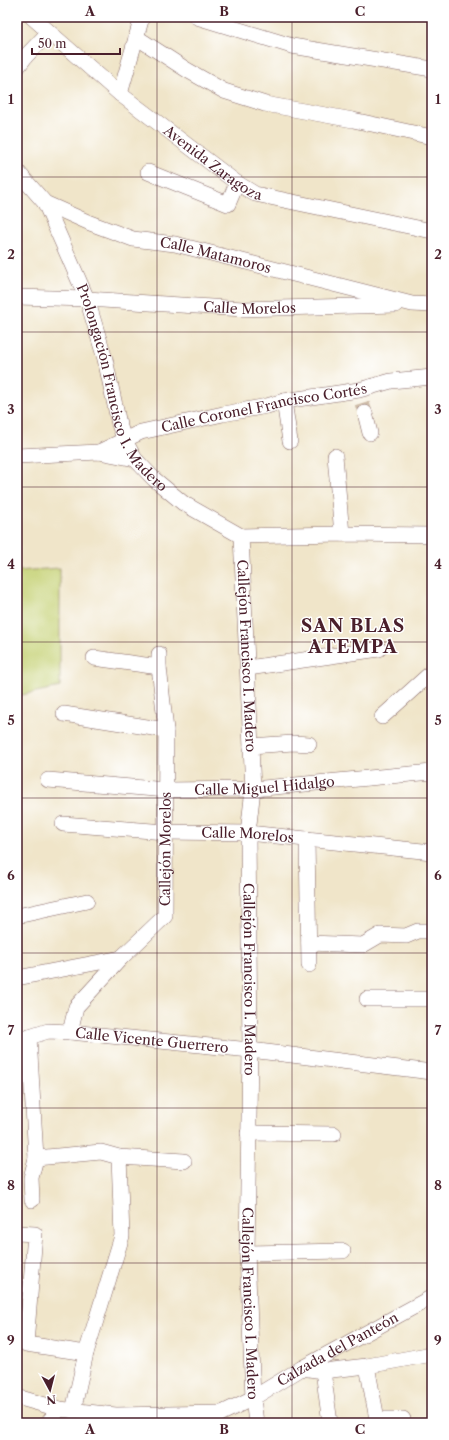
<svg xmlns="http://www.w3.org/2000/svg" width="449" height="1440" font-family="'Libre Caslon Text',serif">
	<rect width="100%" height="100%" fill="#fff"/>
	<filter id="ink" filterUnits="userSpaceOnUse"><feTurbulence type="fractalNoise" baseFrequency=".025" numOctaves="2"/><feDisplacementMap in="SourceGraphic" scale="8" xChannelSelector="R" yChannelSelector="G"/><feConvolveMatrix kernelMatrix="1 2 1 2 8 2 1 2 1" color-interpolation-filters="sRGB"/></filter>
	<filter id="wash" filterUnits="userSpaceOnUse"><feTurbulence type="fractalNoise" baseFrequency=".012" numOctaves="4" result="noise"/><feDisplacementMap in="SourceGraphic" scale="16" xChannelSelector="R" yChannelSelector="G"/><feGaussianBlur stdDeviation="0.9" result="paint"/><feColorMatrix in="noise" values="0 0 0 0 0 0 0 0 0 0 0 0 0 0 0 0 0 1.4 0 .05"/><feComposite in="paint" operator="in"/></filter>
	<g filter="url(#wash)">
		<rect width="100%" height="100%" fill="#f0e5c9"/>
		<!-- grass -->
		<path fill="#c4d072" stroke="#87784e" d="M 60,568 L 60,687 L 17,696 L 17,571 Z"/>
	</g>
	<g filter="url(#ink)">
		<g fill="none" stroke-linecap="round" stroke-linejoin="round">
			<!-- minor-tunnel -->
			<path stroke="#cfbda9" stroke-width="15" stroke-dasharray="15 8" stroke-linecap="butt" d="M 362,403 L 365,413"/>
			<defs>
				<g id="minor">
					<path id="s1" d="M 32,17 L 120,94 L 237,183 L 255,194 L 432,231"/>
					<path d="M 197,17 L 292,46 L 432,69"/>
					<path d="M 136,37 L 187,70 L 224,91 L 265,104 L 353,120 L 432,137"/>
					<path d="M 17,68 L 26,56 L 49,32"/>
					<path d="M 120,94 L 142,17"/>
					<path id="s2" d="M 17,171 L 45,203 L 90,223 L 133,239 L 175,244 L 412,304 L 432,305"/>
					<path d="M 148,172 L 228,204 L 237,183"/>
					<path id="s3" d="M 45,203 L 87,299 L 105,359 L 119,424 L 124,439 L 135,459 L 154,479 L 183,503 L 241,536"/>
					<path id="s4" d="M 17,297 L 87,299 L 243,309 L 396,305"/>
					<path d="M 284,401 L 290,441"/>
					<path d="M 365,413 L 370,433"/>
					<path id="s5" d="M 99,452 L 141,432 L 223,414 L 267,406 L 284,401 L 359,390 L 391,381 L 432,377"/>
					<path d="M 17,456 L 99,452 L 135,459"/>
					<path d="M 335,456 L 342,534"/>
					<path id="s6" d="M 241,536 L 253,789 L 248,833 L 250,1050 L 247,1253 L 253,1398 L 256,1423"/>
					<path d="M 241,536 L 342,534 L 432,535"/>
					<path d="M 94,658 L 159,667"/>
					<path d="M 248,668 L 379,649"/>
					<path d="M 64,714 L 166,730"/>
					<path d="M 382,717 L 432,672"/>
					<path d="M 251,746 L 293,743 L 309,744"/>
					<path id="s7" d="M 48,780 L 167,790 L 253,789 L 432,772"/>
					<path id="s8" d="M 63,824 L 165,832 L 248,833 L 432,852"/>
					<path d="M 307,839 L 309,965"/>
					<path d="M 17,916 L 87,901"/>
					<path d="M 309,943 L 363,945 L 380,935 L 406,936 L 418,931 L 432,931"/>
					<path d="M 17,978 L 121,958"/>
					<path d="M 367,999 L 432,999"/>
					<path id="s9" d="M 70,1032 L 76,1007 L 121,958 L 165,916 L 166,730 L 159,667 L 159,654"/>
					<path d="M 29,1037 L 36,1158 L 31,1178 L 32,1200"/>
					<path id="s10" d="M 17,1041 L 48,1031 L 70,1032 L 250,1050 L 432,1072"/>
					<path d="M 248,1133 L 334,1134"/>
					<path d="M 36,1158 L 101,1152 L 119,1157 L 184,1161"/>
					<path d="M 17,1233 L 35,1234 L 26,1344 L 86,1353"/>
					<path d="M 247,1253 L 343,1251"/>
					<path d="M 367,1366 L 377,1419 L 403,1419"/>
					<path d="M 302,1368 L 323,1371 L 367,1366 L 432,1354"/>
					<path d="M 323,1371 L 330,1423"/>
					<path d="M 17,1397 L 59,1409 L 116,1415 L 221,1413"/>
					<path d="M 73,1411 L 86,1353 L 122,1236 L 119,1157"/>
					<path d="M 48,1423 L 59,1409"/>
					<path id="s11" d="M 206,1423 L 222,1413 L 253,1398 L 302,1368 L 432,1297"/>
				</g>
			</defs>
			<!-- minor casing -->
			<use href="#minor" stroke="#846462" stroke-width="16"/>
			<!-- minor -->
			<use href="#minor" stroke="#fff" stroke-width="15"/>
		</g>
	</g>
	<!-- grid -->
	<path fill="none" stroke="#4a1f2b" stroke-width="1" stroke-opacity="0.55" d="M 157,17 L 157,1423M 292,17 L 292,1423M 17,177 L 432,177M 17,332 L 432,332M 17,487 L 432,487M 17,642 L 432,642M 17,798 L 432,798M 17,953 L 432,953M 17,1108 L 432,1108M 17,1263 L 432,1263"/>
	<g text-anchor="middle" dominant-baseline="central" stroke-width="3" stroke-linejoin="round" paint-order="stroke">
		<!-- street labels -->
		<g font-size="14" fill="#4a1f2b" stroke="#fff">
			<text stroke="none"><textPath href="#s1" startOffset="233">Avenida Zaragoza</textPath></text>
			<text stroke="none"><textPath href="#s2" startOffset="222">Calle Matamoros</textPath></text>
			<text stroke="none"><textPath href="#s4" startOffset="233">Calle Morelos</textPath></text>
			<text stroke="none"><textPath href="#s3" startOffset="202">Prolongación Francisco I. Madero</textPath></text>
			<text stroke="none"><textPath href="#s5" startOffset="172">Calle Coronel Francisco Cortés</textPath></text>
			<text stroke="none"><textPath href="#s6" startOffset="120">Callejón Francisco I. Madero</textPath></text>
			<text stroke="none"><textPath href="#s7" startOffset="217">Calle Miguel Hidalgo</textPath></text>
			<text stroke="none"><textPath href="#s8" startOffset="185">Calle Morelos</textPath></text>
			<text stroke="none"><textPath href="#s9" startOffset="220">Callejón Morelos</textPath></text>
			<text stroke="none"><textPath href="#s6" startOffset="444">Callejón Francisco I. Madero</textPath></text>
			<text stroke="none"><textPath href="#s10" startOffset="137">Calle Vicente Guerrero</textPath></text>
			<text stroke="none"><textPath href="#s6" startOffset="768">Callejón Francisco I. Madero</textPath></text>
			<text stroke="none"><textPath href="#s11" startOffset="151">Calzada del Panteón</textPath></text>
		</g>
		<!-- district labels -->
		<g font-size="18" font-weight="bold" letter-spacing="1" fill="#4a1f2b" stroke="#fff">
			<text x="353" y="626">SAN BLAS<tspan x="353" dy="21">ATEMPA</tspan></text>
		</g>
	</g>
	<!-- margin -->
	<rect width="449" height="1440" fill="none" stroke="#fff" stroke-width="44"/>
	<!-- north arrow -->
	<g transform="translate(50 1390) rotate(173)" stroke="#ffffff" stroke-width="3" paint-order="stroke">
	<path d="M0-3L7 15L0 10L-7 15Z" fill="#4a1f2b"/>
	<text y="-6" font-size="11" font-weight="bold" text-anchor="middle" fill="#4a1f2b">N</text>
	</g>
	<!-- scale -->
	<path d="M32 48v6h88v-6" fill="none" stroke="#4a1f2b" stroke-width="2"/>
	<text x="38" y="48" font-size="12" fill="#4a1f2b" stroke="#ffffff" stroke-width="3" paint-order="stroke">50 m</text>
	<rect x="22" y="22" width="405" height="1396" fill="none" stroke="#4a1f2b" stroke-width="1.5"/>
	<g font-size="13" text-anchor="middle" font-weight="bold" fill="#4a1f2b">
		<text x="90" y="16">A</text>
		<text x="224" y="16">B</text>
		<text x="360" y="16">C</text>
		<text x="11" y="104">1</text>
		<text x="438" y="104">1</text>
		<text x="11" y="259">2</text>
		<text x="438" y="259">2</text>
		<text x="11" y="414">3</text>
		<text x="438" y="414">3</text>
		<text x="11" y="569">4</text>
		<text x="438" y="569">4</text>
		<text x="11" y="725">5</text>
		<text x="438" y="725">5</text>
		<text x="11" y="880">6</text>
		<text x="438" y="880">6</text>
		<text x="11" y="1035">7</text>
		<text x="438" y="1035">7</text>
		<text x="11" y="1190">8</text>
		<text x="438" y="1190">8</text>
		<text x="11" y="1345">9</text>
		<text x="438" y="1345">9</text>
		<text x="90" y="1434">A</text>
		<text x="224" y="1434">B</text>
		<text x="360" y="1434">C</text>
	</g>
</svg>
